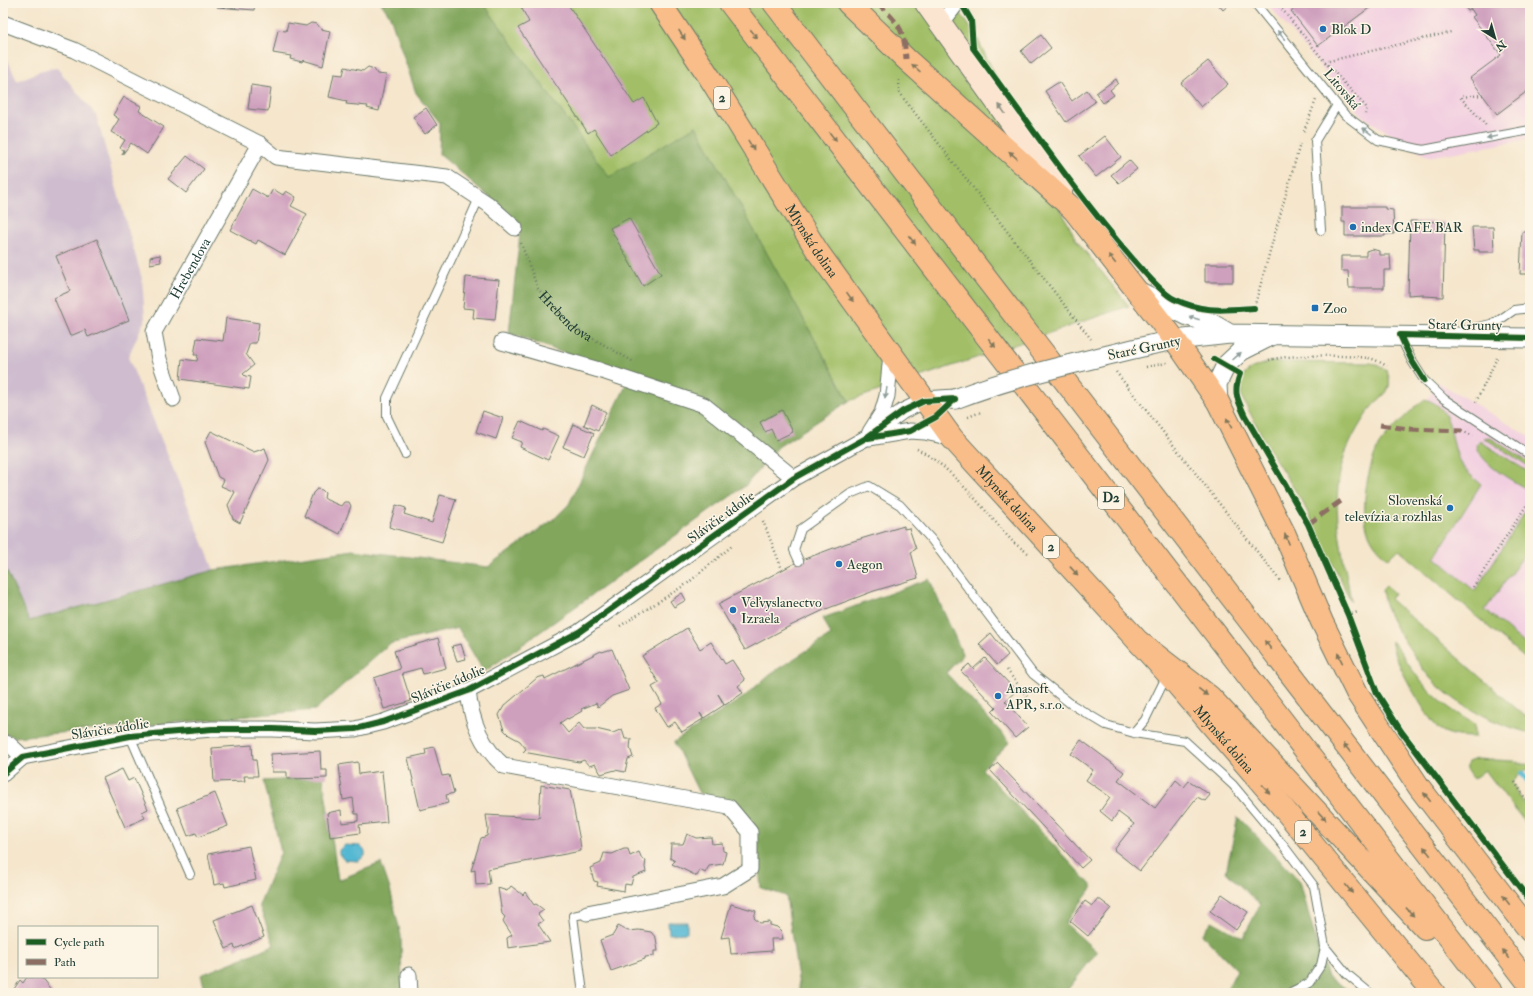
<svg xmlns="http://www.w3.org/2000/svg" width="1533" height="996" font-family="'IM FELL Double Pica',serif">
	<rect width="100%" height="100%" fill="#fcf5e5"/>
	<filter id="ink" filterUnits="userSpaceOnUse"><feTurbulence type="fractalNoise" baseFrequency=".025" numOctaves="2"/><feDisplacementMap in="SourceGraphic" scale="8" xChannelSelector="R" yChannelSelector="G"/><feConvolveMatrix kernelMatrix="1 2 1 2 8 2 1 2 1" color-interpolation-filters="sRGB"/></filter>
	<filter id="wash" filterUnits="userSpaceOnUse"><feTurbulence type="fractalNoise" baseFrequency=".012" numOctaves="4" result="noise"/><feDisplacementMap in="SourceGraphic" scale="16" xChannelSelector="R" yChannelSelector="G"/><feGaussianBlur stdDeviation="0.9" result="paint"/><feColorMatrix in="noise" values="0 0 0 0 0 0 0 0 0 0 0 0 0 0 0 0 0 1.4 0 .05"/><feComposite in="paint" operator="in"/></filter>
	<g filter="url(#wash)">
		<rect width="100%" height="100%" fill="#f5e6cc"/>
		<!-- built -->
		<path fill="#f2cfe0" d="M 1267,3 L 1530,3 L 1530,139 L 1428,157 L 1363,117 Z
			M 1438,382 L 1530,437 L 1530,648 L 1404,540 L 1426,402 Z"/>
		<!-- industrial -->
		<path fill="#cfbdcf" d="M 3,50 L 17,81 L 46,69 L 57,68 L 96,115 L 142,279 L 145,319 L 128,357 L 214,570 L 29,621 L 3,563 Z"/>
		<!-- green -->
		<path fill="#a2bf67" stroke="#607e4e" d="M 483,3 L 953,3 L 974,32 L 1076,240 L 1129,306 L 849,401 L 696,126 L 609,178 Z
			M 1270,362 L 1370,363 L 1377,364 L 1387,371 C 1389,377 1391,383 1388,389 C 1386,395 1379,399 1374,404 C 1362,419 1352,437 1345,454 C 1328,503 1343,552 1351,601 L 1303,503 L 1270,451 L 1241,396 L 1241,381 L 1245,374 L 1252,368 Z
			M 1425,399 C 1456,408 1448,441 1461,464 C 1466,472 1474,478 1481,484 L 1435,557 L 1475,591 L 1530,504 L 1530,547 L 1485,610 L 1530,648 L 1530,663 L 1399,549 L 1389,559 C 1382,553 1375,546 1371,538 C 1358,516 1367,469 1378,447 C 1385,435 1414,407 1425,399 Z
			M 1489,437 L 1530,463 L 1530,467 L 1484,438 Z
			M 1480,441 L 1530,473 L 1530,491 C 1514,481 1480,465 1477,445 Z
			M 1386,586 L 1394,593 L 1390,599 L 1525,716 L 1530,711 L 1530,733 C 1493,723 1459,707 1432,680 C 1422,670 1415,656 1407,645 C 1395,627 1385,612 1382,590 Z
			M 1392,641 C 1401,650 1406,662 1414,672 C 1429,694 1452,712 1475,724 L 1475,737 C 1463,737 1449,736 1439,729 C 1428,720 1389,653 1392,641 Z
			M 1476,759 L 1514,761 L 1530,765 L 1530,771 L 1527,769 L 1512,781 L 1517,792 L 1530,812 L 1530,829 L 1485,770 L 1473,779 C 1468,773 1465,769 1468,762 Z"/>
		<!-- forest -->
		<path fill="#81a65c" stroke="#507248" d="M 381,3 L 483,3 L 609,177 L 696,126 L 849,401 L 778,447 L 745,486 L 484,672 L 458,628 L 389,644 L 315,710 L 15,737 L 3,733 L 3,563 L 29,621 L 214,570 L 354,550 L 488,567 L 554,519 L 569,504 L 630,377 L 509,333 L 521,224 L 439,154 L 440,123 L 416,93 L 390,16 Z
			M 929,579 L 963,655 L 946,673 L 1010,742 L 982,769 L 1093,887 L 1065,923 L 1097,952 L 1065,993 L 800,993 L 786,896 L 761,888 L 755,830 L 732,802 L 699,793 L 674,742 L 744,697 L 770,674 L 831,635 L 823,618 Z
			M 323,777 L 338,880 L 381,863 L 390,889 L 401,936 L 402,993 L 206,993 L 201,975 L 274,945 L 259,905 L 281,852 L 264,781 Z
			M 1238,817 L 1300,881 L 1314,934 L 1328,977 L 1353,993 L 1225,993 L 1237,970 L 1202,935 L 1212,921 L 1243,938 L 1260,905 L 1226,872 Z"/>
		<!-- water -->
		<path fill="#55b8d3" stroke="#3a7a84" d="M 345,845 L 360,846 L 365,851 L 365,856 L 358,861 L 344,860 L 339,854 L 339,850 Z
			M 668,922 L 687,922 L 687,933 L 669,934 Z"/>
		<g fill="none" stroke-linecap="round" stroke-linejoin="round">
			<!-- stream -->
			<path stroke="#55b8d3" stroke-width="5.5" d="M 1522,774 L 1530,783"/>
		</g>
		<g id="blocks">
			<!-- building -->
			<path fill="#cfa0be" d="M 217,3 L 255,3 L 254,10 L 217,7 Z
				M 519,3 L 567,3 L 634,104 L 644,98 L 657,123 L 611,155 L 594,129 L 588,133 L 518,28 L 529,22 Z
				M 1217,3 L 1231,3 L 1223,10 Z
				M 1303,3 L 1376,3 L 1318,46 L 1291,11 Z
				M 1462,3 L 1530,3 L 1530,89 L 1497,114 L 1470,78 L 1501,55 L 1472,17 L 1475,15 L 1471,9 L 1468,11 Z
				M 288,23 L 306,26 L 311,23 L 317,24 L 321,29 L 330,31 L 323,66 L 303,60 L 302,62 L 290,59 L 291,56 L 273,53 L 278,30 L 286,31 Z
				M 1041,35 L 1051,48 L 1031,64 L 1021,51 Z
				M 1208,61 L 1228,84 L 1201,107 L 1181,83 Z
				M 345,67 L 363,71 L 368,67 L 374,69 L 377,74 L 386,75 L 379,111 L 367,108 L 368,106 L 346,104 L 347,101 L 329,97 L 334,74 L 343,75 Z
				M 1116,79 L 1118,83 L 1110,90 L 1114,95 L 1103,103 L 1096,93 Z
				M 1059,82 L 1072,101 L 1087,90 L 1095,102 L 1066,122 L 1045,91 Z
				M 251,85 L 271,88 L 268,111 L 248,109 Z
				M 124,97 L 141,106 L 139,111 L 164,127 L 147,154 L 131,143 L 122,155 L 124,150 L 120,148 L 125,140 L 111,132 L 119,119 L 113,115 Z
				M 426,108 L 437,125 L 425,134 L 413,117 Z
				M 1105,136 L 1121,157 L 1096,177 L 1079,156 Z
				M 187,156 L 204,169 L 186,193 L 168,179 Z
				M 1129,160 L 1137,169 L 1119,183 L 1111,175 Z
				M 252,189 L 268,198 L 273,189 L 283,195 L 286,191 L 296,197 L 291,206 L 307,214 L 285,255 L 258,240 L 256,244 L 230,230 Z
				M 1342,207 L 1385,207 L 1385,209 L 1393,210 L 1394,234 L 1385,234 L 1385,236 L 1345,236 L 1345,222 L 1342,222 Z
				M 629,218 L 661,274 L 643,286 L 610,228 Z
				M 1410,221 L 1445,222 L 1443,297 L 1423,296 L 1423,294 L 1408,295 Z
				M 1472,227 L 1493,227 L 1494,252 L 1479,252 L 1479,250 L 1474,250 Z
				M 1522,232 L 1530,232 L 1530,274 L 1520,274 Z
				M 97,239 L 129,320 L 88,337 L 85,330 L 70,336 L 54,298 L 70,291 L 56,256 Z
				M 1372,249 L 1379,251 L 1379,255 L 1390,255 L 1391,270 L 1384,270 L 1384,288 L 1349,288 L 1348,271 L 1341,271 L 1341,256 L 1366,256 L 1366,251 Z
				M 160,255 L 161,262 L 150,264 L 150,257 Z
				M 1205,264 L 1233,264 L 1233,282 L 1205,282 Z
				M 466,277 L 499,280 L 495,320 L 473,318 L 474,309 L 463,308 Z
				M 226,318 L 259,323 L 256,343 L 250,343 L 246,354 L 254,365 L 243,374 L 245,376 L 251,377 L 249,389 L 180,379 L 182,359 L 197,361 L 198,355 L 194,355 L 197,338 L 223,341 Z
				M 592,405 L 606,412 L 598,431 L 584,425 Z
				M 782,410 L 793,432 L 776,440 L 771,429 L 765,432 L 760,422 Z
				M 483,411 L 503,418 L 496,439 L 476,432 Z
				M 520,421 L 542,431 L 543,429 L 559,436 L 548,460 L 520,447 L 522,442 L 512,438 Z
				M 573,424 L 594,433 L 584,456 L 563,447 Z
				M 211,431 L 254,452 L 265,448 L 269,460 L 240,523 L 233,519 L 228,505 L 235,492 L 221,486 L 224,480 L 218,477 L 205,442 Z
				M 317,489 L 322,490 L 325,493 L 324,498 L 327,500 L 341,506 L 344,502 L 349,502 L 351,506 L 340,534 L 304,516 L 313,493 Z
				M 440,495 L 456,499 L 442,542 L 389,527 L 396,505 L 406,508 L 404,514 L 432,523 Z
				M 904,526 L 904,529 L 909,528 L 916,549 L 911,552 L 918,578 L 874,591 L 826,609 L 788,627 L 745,650 L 718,604 L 799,561 L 847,543 Z
				M 682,593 L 686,600 L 674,607 L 670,601 Z
				M 687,628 L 700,649 L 711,642 L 725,664 L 732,660 L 745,680 L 738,686 L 743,693 L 725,705 L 718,694 L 724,705 L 704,718 L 700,713 L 703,719 L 682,732 L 675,722 L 667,727 L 655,708 L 662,704 L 652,687 L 659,683 L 642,656 Z
				M 991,633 L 1008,655 L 997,665 L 979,644 Z
				M 438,638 L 446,668 L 423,674 L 421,668 L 402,673 L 411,701 L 384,709 L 374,678 L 400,669 L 394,651 Z
				M 461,644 L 466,659 L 457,661 L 452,646 Z
				M 612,649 L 629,690 L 612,696 L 598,707 L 596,703 L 581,709 L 582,711 L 568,719 L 567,718 L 560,723 L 568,733 L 579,723 L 584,729 L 596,729 L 613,733 L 622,729 L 625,739 L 631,739 L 630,748 L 633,757 L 628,759 L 625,772 L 615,770 L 601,774 L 595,764 L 589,766 L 584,760 L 579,762 L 523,752 L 526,749 L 520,741 L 509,735 L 504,730 L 499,715 L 504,706 L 537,678 L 544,676 L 545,679 L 601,651 L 602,652 Z
				M 985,658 L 1016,691 L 1005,701 L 1028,727 L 1015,738 L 992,712 L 996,708 L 961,671 L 969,664 L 973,669 Z
				M 1081,740 L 1124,772 L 1118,780 L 1155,808 L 1176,780 L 1184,787 L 1189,781 L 1191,782 L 1210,795 L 1205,801 L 1197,797 L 1140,871 L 1114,850 L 1134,824 L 1118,812 L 1112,821 L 1100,811 L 1110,797 L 1086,780 L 1093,770 L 1071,754 Z
				M 252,745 L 253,760 L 256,760 L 258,776 L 244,776 L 245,781 L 214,782 L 212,748 Z
				M 434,747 L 442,776 L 449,775 L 454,793 L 446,795 L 448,803 L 420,810 L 408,758 L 426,754 L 425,749 Z
				M 320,751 L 321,770 L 327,770 L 327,778 L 287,779 L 287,772 L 272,772 L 271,754 Z
				M 358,762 L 359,774 L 382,771 L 387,822 L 359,825 L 360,833 L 330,837 L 327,813 L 341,810 L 342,823 L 358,821 L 358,814 L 355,814 L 353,798 L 343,800 L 339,765 Z
				M 998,763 L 1090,860 L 1081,868 L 990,770 Z
				M 122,769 L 128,781 L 134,778 L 148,809 L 142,812 L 145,818 L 125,827 L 103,778 Z
				M 541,785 L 570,790 L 580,841 L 581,851 L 488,869 L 490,884 L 476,885 L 475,870 L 471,871 L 481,838 L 487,836 L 488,829 L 486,815 L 539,818 Z
				M 215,793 L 228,826 L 198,837 L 196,833 L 188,836 L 177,808 Z
				M 687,834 L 696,838 L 711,837 L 712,844 L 722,843 L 723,851 L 726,852 L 723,864 L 709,866 L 705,873 L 700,870 L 697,876 L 672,864 L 675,861 L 670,858 L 671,844 L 683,844 Z
				M 249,846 L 256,880 L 225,887 L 224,883 L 214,885 L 208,854 Z
				M 624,849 L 628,849 L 630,856 L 639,852 L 642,859 L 646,860 L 645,867 L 646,872 L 633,877 L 631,885 L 625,884 L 624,891 L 597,886 L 598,882 L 594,881 L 590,868 L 601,863 L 604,853 L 612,854 Z
				M 511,886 L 523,895 L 525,892 L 534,905 L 536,904 L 544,910 L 538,914 L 543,921 L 538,924 L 550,942 L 508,948 L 507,938 L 512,935 L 503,921 L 505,917 L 502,914 L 498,888 L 507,891 Z
				M 1222,894 L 1248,912 L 1236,930 L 1210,911 Z
				M 1098,898 L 1111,908 L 1088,936 L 1070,921 L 1085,901 L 1092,906 Z
				M 731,904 L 756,911 L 754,918 L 760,923 L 770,922 L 770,925 L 777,927 L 781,931 L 783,939 L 771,939 L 772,951 L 731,954 L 729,937 L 721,938 Z
				M 252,905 L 264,937 L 235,949 L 234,945 L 226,949 L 214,920 Z
				M 618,926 L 628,931 L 639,930 L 651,932 L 656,938 L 658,951 L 654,951 L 654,956 L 645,957 L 645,959 L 611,971 L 600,940 L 613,935 Z
				M 27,977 L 40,977 L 53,993 L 20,993 L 14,989 L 20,980 L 23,983 Z"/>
		</g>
	</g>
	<g filter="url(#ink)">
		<use href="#blocks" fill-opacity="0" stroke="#6a7869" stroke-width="1"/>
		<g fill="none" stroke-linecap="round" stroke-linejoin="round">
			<defs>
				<path id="service" d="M 1255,3 L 1345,115 L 1378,140 L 1423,150 L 1530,130
					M 1321,230 L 1315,141 L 1337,105
					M 1465,330 L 1495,323 L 1514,310 L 1530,308
					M 1400,336 L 1412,361 L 1424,380 L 1444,399 L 1530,455
					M 405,454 L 387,417 L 387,398 L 468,223 L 479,198
					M 799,561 L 794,550 L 801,529 L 850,494 L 869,486 L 900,505 L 931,539 L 1033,674 L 1071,704 L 1106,725 L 1134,733 L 1185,741 L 1233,785 L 1283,845 L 1314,886 L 1325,947 L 1321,965 L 1309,983 L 1291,992
					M 1134,733 L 1145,720 L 1167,675
					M 130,736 L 190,874
					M 1325,947 L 1347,974 L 1370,993
					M 583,993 L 573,916 L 587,913"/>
				<g id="minor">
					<path d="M 3,23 L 74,50 L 260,144 L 276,157 L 447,177 L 488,204 L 515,228"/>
					<path d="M 941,24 L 957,3"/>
					<path d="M 502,342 L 599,370 L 704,405 L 794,478"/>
					<path id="s2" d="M 173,399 L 159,359 L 154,332 L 260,144"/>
					<path d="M 870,432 L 882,413 L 887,396 L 891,354"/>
					<path d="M 869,438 L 910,431 L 925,432 L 952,438"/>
					<path d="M 468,691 C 471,720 482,747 504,766 L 729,807 L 750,832 L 750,869 L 723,886 L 587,913"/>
					<path d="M 3,742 L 9,744 L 23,757"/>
					<path d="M 3,774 L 23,757 L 130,736 L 212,729 L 273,729 L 315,731 L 355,729 L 383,722 L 468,691 L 579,632 L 794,478 L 866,438 L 903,411 L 924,401"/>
					<path d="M 409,975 L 410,993"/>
				</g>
				<path id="tertiary" d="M 1136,290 L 1188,316 L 1211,323 L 1230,334
					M 1150,345 L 1175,340 L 1230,334 L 1530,338
					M 924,401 L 955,399
					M 1218,402 L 1217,384 L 1226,365 L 1241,351 L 1273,335"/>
				<path id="secondary" d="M 926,3 L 1061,192"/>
				<g id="primary">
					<path id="s3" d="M 660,3 L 710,78 L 818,252 L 952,438 L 1168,674 L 1279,803 L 1434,993"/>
					<path d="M 1073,209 L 1175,340 L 1218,402 L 1285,535 L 1322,622 L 1357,693 L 1419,787 L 1530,931"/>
				</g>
				<path id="motorway" d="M 730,3 L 1492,993
					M 774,3 L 1530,985
					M 848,3 L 906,59 L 1073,209
					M 1139,642 L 1210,697 L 1425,928"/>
			</defs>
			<!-- service casing -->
			<use href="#service" stroke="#6a7869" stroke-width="10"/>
			<!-- minor casing -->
			<use href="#minor" stroke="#6a7869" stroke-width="17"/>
			<!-- tertiary casing -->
			<use href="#tertiary" stroke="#6a7869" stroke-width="21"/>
			<!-- secondary casing -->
			<use href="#secondary" stroke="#6a7869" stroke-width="24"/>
			<!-- primary casing -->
			<use href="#primary" stroke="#6a7869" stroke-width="24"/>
			<!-- motorway casing -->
			<use href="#motorway" stroke="#6a7869" stroke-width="24"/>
			<!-- path -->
			<g stroke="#6a7869" stroke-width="2.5" stroke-dasharray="1 3" stroke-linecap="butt">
				<path d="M 1277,3 L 1325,62 L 1367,108 L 1365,114"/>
				<path d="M 971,20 L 972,31"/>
				<path d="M 1325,62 L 1451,32"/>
				<path d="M 899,80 L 899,91 L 904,99 L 1091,339"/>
				<path d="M 1483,95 L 1460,97 L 1486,125"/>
				<path d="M 1304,131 L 1316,100"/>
				<path id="s1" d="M 521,243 L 538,289 L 573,327 L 634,362"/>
				<path d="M 1228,310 L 1254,308 L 1300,144"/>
				<path d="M 1269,360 C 1292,354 1344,355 1368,358 C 1375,359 1381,363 1387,366"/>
				<path d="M 1116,372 L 1281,582"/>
				<path d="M 1476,402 L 1497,358"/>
				<path d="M 1462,431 L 1473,436"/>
				<path d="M 917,449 C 951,465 988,515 1014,543 L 1028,553"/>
				<path d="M 763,521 L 782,569"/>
				<path d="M 1473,587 L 1530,500"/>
				<path d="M 1348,615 L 1358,612"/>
				<path d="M 620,626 L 688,583 L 733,545"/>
				<path d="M 1007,670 L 1028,698"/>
				<path d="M 1515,782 L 1530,806"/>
			</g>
			<!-- service -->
			<use href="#service" stroke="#fff" stroke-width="8"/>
			<!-- minor -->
			<use href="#minor" stroke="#fff" stroke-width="15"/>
			<!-- tertiary -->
			<use href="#tertiary" stroke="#fff" stroke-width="19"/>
			<!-- secondary -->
			<use href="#secondary" stroke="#fce5d0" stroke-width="22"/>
			<!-- primary -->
			<use href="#primary" stroke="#f8bd89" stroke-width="22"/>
			<!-- motorway -->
			<use href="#motorway" stroke="#f8bd89" stroke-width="22"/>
			<defs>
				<path id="tertiary-bridge" d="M 955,399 C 1018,375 1084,361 1150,345"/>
			</defs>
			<!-- tertiary-bridge casing -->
			<use href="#tertiary-bridge" stroke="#6a7869" stroke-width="21" stroke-linecap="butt"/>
			<!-- path-bridge -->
			<path stroke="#6a7869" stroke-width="2.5" stroke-dasharray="1 3" stroke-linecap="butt" d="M 1146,367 L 1167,363
				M 968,417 L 981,412"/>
			<!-- tertiary-bridge -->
			<use href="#tertiary-bridge" stroke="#fff" stroke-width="19"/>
			<!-- quiet -->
			<path stroke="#8d6e63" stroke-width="5" stroke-dasharray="10 5" stroke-linecap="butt" d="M 878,3 C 899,25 904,27 906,59
				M 1380,425 L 1408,429 L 1462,431
				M 1308,524 L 1341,501
				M 1289,993 L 1291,992"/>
			<defs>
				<path id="cycleway" d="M 961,3 L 971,20 L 973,48 C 1025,118 1074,191 1131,257 C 1140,267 1161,293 1174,299 C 1203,313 1223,310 1254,308
					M 1214,359 L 1240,374 C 1233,392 1237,399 1245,416 L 1308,524 L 1348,615 L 1377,693 L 1401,731 L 1530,901
					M 1424,380 L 1412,361 L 1400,335 L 1530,338
					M 868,438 L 910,431 L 936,417 L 955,399
					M 3,774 L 23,757 L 130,736 L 212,729 L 273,729 L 315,731 L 355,729 L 383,722 L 468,691 L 579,632 L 794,478 L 866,438 L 903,411 L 924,401 L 955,399"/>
			</defs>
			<!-- cycleway casing -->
			<use href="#cycleway" stroke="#fcf5e5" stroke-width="8"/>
			<!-- cycleway -->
			<use href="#cycleway" stroke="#1b5e20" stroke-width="6"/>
		</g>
		<!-- one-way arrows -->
		<defs><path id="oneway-solid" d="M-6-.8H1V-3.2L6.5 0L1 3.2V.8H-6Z"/></defs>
		<g fill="#81775a">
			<use href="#oneway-solid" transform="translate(754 34) rotate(52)"/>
			<use href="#oneway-solid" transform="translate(682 35) rotate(56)"/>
			<use href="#oneway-solid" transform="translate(916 68) rotate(-138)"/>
			<use href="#oneway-solid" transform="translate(833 137) rotate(52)"/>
			<use href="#oneway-solid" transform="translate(751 145) rotate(58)"/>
			<use href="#oneway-solid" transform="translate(1013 155) rotate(-138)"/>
			<use href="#oneway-solid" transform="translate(912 240) rotate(52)"/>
			<use href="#oneway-solid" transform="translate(1112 259) rotate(-128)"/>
			<use href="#oneway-solid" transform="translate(850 297) rotate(55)"/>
			<use href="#oneway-solid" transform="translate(992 343) rotate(52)"/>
			<use href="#oneway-solid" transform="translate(1229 423) rotate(-117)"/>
			<use href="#oneway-solid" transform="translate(1287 539) rotate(-114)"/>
			<use href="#oneway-solid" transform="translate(1074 571) rotate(47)"/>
			<use href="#oneway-solid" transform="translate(1268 645) rotate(-128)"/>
			<use href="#oneway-solid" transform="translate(1340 658) rotate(-116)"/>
			<use href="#oneway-solid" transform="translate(1203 692) rotate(38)"/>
			<use href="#oneway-solid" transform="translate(1347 748) rotate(-128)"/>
			<use href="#oneway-solid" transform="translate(1266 789) rotate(49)"/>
			<use href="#oneway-solid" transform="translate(1427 797) rotate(-128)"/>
			<use href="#oneway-solid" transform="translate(1322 816) rotate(47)"/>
			<use href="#oneway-solid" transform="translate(1427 851) rotate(-128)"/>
			<use href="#oneway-solid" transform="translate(1349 889) rotate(51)"/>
			<use href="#oneway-solid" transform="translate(1506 900) rotate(-128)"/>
			<use href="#oneway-solid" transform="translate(1410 912) rotate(47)"/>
			<use href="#oneway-solid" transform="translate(1506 954) rotate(-128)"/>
		</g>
		<g fill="#8f9e9a">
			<use href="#oneway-solid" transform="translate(1281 35) rotate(-129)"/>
			<use href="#oneway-solid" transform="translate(1367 131) rotate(-144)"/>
			<use href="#oneway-solid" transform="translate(1492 137) rotate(170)"/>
			<use href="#oneway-solid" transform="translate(1194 318) rotate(-163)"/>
			<use href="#oneway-solid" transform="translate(1237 356) rotate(-41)"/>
			<use href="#oneway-solid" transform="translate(886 393) rotate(99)"/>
		</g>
		<use fill="#8e9182" href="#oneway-solid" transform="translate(1002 109) rotate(-125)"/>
	</g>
	<!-- markers -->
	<g fill="#1f6fb2" stroke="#fcf5e5" stroke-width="1.5">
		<circle cx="1323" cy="29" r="4"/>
		<circle cx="1353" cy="227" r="4"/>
		<rect x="1311" y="304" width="8" height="8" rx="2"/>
		<circle cx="1450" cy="508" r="4"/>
		<circle cx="839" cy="564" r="4"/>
		<circle cx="733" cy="610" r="4"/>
		<circle cx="998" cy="696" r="4"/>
	</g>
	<g text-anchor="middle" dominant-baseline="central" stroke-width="3" stroke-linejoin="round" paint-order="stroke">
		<!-- shield labels -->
		<g fill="#fcf5e5" stroke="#617469" stroke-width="1">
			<rect x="714" y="87" width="16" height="22" rx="3"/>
			<rect x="1098" y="487" width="26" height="22" rx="3"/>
			<rect x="1043" y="536" width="16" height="22" rx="3"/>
			<rect x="1295" y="821" width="16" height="22" rx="3"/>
		</g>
		<g font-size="13" font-weight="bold" fill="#1f3d34">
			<text x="722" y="98">2</text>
			<text x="1111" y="498">D2</text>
			<text x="1051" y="547">2</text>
			<text x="1303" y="832">2</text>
		</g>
		<!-- poi labels -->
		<g font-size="14" fill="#1f3d34" stroke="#fcf5e5" text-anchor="start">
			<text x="1331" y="29">Blok D</text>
			<text x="1361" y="227">index CAFE BAR</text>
			<text x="1323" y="308">Zoo</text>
			<text x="1442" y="500" text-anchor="end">Slovenská<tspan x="1442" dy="16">televízia a rozhlas</tspan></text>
			<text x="847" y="564">Aegon</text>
			<text x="741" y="602">Veľvyslanectvo<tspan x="741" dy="16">Izraela</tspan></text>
			<text x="1006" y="688">Anasoft<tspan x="1006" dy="16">APR, s.r.o.</tspan></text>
		</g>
		<!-- street labels -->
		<g font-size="14" fill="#1f3d34" stroke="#fcf5e5">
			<text transform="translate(1342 89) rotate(50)">Litovská</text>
			<text stroke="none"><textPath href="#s3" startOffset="282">Mlynská dolina</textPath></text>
			<text stroke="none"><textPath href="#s2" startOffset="143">Hrebendova</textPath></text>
			<text stroke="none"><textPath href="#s1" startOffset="88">Hrebendova</textPath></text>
			<text transform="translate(1465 325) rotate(1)">Staré Grunty</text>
			<text transform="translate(1144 348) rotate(-12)">Staré Grunty</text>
			<text stroke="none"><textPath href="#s3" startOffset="606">Mlynská dolina</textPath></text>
			<text transform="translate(721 517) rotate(-36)">Slávičie údolie</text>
			<text transform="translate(448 684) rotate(-23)">Slávičie údolie</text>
			<text transform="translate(110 729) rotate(-9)">Slávičie údolie</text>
			<text stroke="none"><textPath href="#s3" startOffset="930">Mlynská dolina</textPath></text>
		</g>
	</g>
	<!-- margin -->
	<rect width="1533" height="996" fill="none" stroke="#fcf5e5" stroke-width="16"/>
	<!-- legend -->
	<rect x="18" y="926" width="140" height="52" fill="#fcf5e5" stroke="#a4ab9e"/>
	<rect x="26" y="939" width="20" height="6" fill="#1b5e20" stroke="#a4ab9e"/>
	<text x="54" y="946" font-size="12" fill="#1f3d34">Cycle path</text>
	<rect x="26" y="959" width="20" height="6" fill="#8d6e63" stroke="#a4ab9e"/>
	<text x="54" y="966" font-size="12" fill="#1f3d34">Path</text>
	<!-- north arrow -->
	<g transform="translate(1495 38) rotate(143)" stroke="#fcf5e5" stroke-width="3" paint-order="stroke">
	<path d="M0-3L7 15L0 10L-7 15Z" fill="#1f3d34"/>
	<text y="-6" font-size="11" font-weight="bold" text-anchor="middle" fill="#1f3d34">N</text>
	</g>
</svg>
